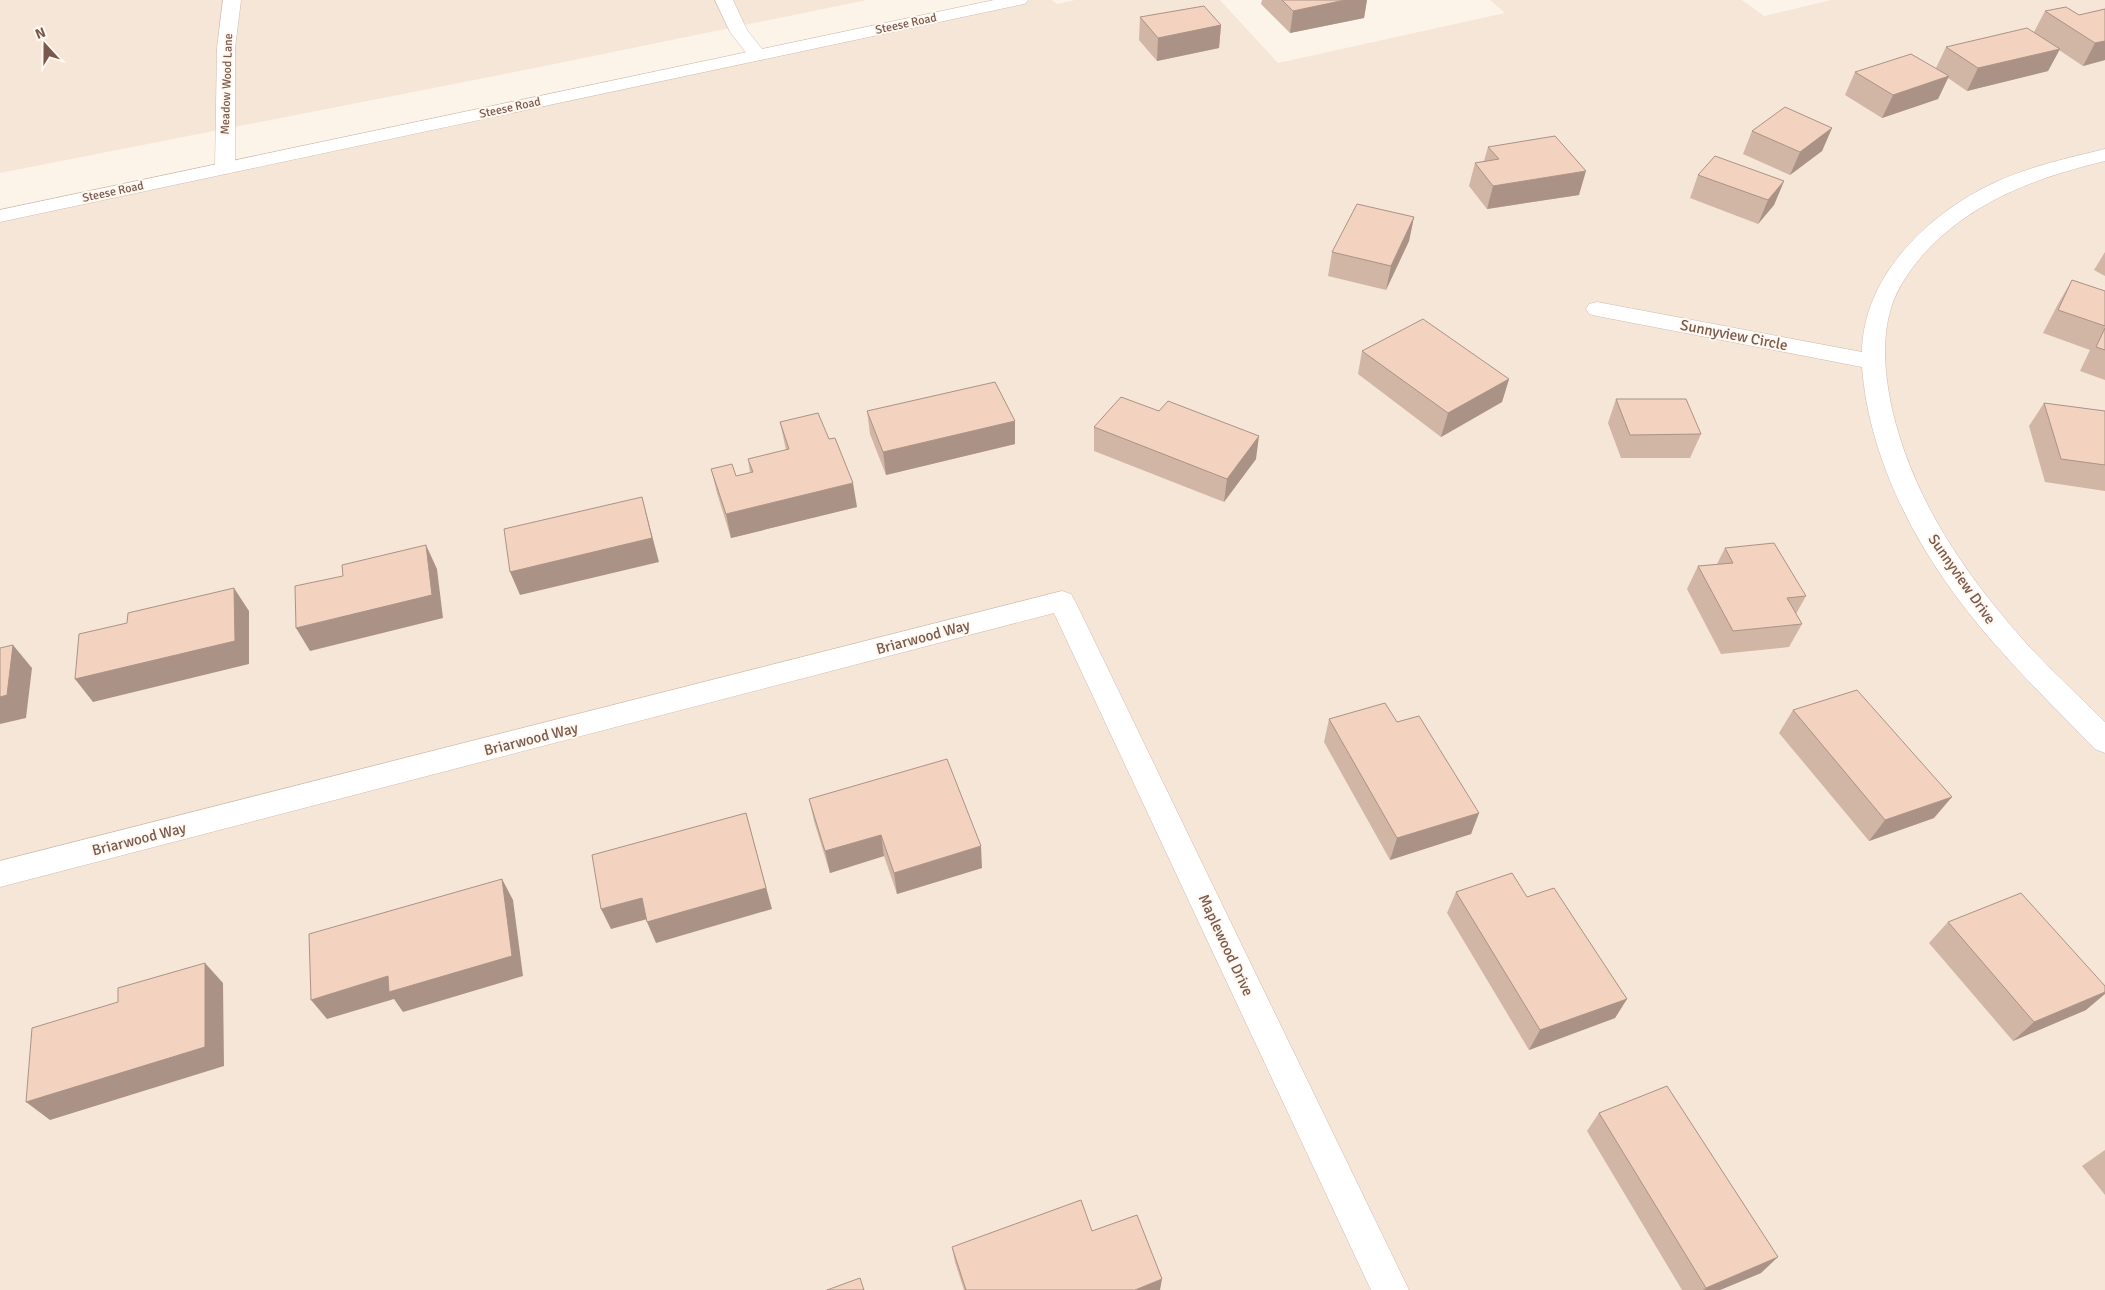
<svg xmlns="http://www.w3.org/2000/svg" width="2105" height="1290" font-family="Signika,sans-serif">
	<rect width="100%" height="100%" fill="#fdf4e9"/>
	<!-- residential -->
	<path fill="#f5e6d7" d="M 0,0 L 867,0 L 535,68 L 0,173 Z
		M 1019,0 L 1052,0 L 1057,4 L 1075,0 L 1220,0 L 1278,63 L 1505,13 L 1490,0 L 1742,0 L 1764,16 L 1831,0 L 2105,0 L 2105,1290 L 0,1290 L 0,216 Z"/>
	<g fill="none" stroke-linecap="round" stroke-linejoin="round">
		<defs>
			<path id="minor" d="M 223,0 L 241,0 L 235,48 L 235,168 L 232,172 L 225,174 L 218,172 L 215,168 L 217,48 Z
				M 715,0 L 733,0 L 747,30 L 767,55 L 765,59 L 751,59 L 730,32 Z
				M 2105,149 L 2105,161 C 2039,177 1979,198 1930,247 C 1914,264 1898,285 1891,308 C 1881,341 1885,376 1892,409 C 1911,490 1954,558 2007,621 C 2036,657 2072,689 2105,722 L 2105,753 L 2095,749 C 2061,714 2025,679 1993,642 C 1926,566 1870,469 1862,367 L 1597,316 L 1589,314 L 1586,309 L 1589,304 L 1597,302 L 1862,352 C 1863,275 1930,212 1996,182 C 2031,166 2068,158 2105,149 Z
				M 1062,591 L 1071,594 L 1075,601 L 1409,1290 L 1371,1290 L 1054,613 L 0,887 L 0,861 Z"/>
			<path id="tertiary" d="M 994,0 L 1028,0 L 1025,4 L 1019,5 L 0,222 L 0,210 Z"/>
		</defs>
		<!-- minor casing -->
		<use href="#minor" stroke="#d0bbae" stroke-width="1"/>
		<!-- tertiary casing -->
		<use href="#tertiary" stroke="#d0bbae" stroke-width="1"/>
		<!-- minor -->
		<use href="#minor" fill="#fff" fill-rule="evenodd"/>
		<!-- tertiary -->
		<use href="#tertiary" fill="#fff" fill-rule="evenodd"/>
	</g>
	<!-- wall -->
	<path fill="#d1b5a5" d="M 1262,0 L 1367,0 L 1364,18 L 1290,33 L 1261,4 Z
		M 2105,9 L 2105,60 L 2083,66 L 2059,50 L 2048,71 L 1967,91 L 1948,78 L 1938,99 L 1882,118 L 1845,95 L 1855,72 L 1936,68 L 1946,47 L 2034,32 L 2045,11 L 2079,15 Z
		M 1140,17 L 1221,25 L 1219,48 L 1157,61 L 1139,40 Z
		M 1832,128 L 1822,151 L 1790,175 L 1743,154 L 1752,131 Z
		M 1488,147 L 1579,195 L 1487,209 L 1469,186 L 1475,163 L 1484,161 Z
		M 1698,175 L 1784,181 L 1774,205 L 1758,224 L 1690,198 Z
		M 1414,217 L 1409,241 L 1386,290 L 1328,276 L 1332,252 Z
		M 2105,252 L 2105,276 L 2094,270 Z
		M 2072,280 L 2105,291 L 2105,380 L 2080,371 L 2090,350 L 2043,333 L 2058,304 Z
		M 1362,351 L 1509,379 L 1502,402 L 1441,437 L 1358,374 Z
		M 1616,399 L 1701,434 L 1690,458 L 1621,458 L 1608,423 Z
		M 2044,403 L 2105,411 L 2105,491 L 2045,482 L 2029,426 Z
		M 867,411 L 1015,421 L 1015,444 L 886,475 L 870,434 Z
		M 1159,411 L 1256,459 L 1224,502 L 1094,451 L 1094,427 Z
		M 780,422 L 857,507 L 731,538 L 717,493 L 711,469 L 736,476 L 750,473 L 748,459 L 786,450 Z
		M 1725,548 L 1806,596 L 1796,614 L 1802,624 L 1789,647 L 1721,654 L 1687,589 L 1698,566 L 1717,564 Z
		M 1793,710 L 1934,818 L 1869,841 L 1779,733 Z
		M 1329,719 L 1397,722 L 1479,813 L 1471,834 L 1390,860 L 1324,742 Z
		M 809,799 L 982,868 L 897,894 L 884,856 L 830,873 L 814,821 Z
		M 1456,892 L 1527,897 L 1627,999 L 1615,1018 L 1529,1050 L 1447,913 Z
		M 1948,922 L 2086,1010 L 2013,1041 L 1929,943 Z
		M 1599,1113 L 1761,1273 L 1720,1290 L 1682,1290 L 1587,1131 Z
		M 2105,1150 L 2105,1195 L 2082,1166 Z
		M 1092,1231 L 1160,1290 L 964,1290 L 955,1262 L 952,1247 Z"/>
	<!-- shaded-wall -->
	<path fill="#aa9386" d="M 1345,0 L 1367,0 L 1364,18 L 1290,33 L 1293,11 Z
		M 1221,25 L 1219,48 L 1157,61 L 1158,38 Z
		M 2105,41 L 2105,60 L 2083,66 L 2095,43 Z
		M 2060,49 L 2048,71 L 1967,91 L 1978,68 Z
		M 1949,76 L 1938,99 L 1882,118 L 1893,95 Z
		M 1832,128 L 1822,151 L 1790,175 L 1800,152 Z
		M 1586,171 L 1579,195 L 1487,209 L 1493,186 Z
		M 1784,181 L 1774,205 L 1758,224 L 1768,200 Z
		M 1414,217 L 1409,241 L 1386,290 L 1391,266 Z
		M 1509,379 L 1502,402 L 1441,437 L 1448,413 Z
		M 1015,421 L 1015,444 L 886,475 L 883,452 Z
		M 1259,436 L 1256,459 L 1224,502 L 1227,479 Z
		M 853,483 L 857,507 L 731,538 L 726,514 Z
		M 642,497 L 659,562 L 520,595 L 510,572 Z
		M 426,545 L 437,569 L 443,618 L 310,651 L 296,628 Z
		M 234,588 L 249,611 L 249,664 L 93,702 L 75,679 Z
		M 13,645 L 32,668 L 26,718 L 0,724 L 0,697 Z
		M 1952,797 L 1934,818 L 1869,841 L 1885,820 Z
		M 746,813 L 772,909 L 656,943 L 647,922 Z
		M 1479,813 L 1471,834 L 1390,860 L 1397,838 Z
		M 881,835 L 884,856 L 830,873 L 825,851 Z
		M 981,846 L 982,868 L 897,894 L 894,873 Z
		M 502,879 L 513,900 L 523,976 L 403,1012 L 394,999 L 327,1019 L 311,1000 L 388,976 Z
		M 642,898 L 651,918 L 611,929 L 601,909 Z
		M 205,963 L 223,983 L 224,1066 L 50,1120 L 26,1102 Z
		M 2105,992 L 2105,994 L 2086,1010 L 2013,1041 L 2034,1022 Z
		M 1627,999 L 1615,1018 L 1529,1050 L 1540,1030 Z
		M 1778,1257 L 1761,1273 L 1720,1290 L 1703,1290 L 1706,1288 Z
		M 1162,1279 L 1160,1290 L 1135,1290 Z"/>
	<!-- building -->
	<path fill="#f3d2c0" stroke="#aa9386" d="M 1282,0 L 1345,0 L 1293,11 Z
		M 1204,6 L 1221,25 L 1158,38 L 1140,17 Z
		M 2066,7 L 2079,15 L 2105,9 L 2105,41 L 2095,43 L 2045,11 Z
		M 2027,28 L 2060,49 L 1978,68 L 1946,47 Z
		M 1911,54 L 1949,76 L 1893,95 L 1855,72 Z
		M 1785,107 L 1832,128 L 1800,152 L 1752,131 Z
		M 1555,136 L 1586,171 L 1493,186 L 1475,163 L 1499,159 L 1488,147 Z
		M 1715,156 L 1784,181 L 1768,200 L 1698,175 Z
		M 1357,204 L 1414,217 L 1391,266 L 1332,252 Z
		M 2072,280 L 2105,291 L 2105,326 L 2058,310 Z
		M 1423,319 L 1509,379 L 1448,413 L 1362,351 Z
		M 2105,328 L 2105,350 L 2096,347 Z
		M 995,382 L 1015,421 L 883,452 L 867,411 Z
		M 1121,397 L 1159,411 L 1168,401 L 1259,436 L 1227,479 L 1094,427 Z
		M 1616,399 L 1686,399 L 1701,434 L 1630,435 Z
		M 2044,403 L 2105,411 L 2105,465 L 2061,459 Z
		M 818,413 L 829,439 L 835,438 L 853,483 L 726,514 L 711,469 L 732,464 L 736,476 L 753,472 L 748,459 L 789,449 L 780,422 Z
		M 642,497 L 652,538 L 510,572 L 504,529 Z
		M 1774,543 L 1806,596 L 1787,598 L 1802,624 L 1733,631 L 1698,566 L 1733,563 L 1725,548 Z
		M 426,545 L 432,595 L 296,628 L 295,586 L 343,576 L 342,565 Z
		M 234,588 L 235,641 L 75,679 L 79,634 L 127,623 L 128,613 Z
		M 13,645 L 7,695 L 0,697 L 0,648 Z
		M 1857,690 L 1952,797 L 1885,820 L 1793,710 Z
		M 1385,703 L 1397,722 L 1419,716 L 1479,813 L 1397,838 L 1329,719 Z
		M 947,759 L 981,846 L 894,873 L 881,835 L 825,851 L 809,799 Z
		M 746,813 L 766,888 L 647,922 L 642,898 L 601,909 L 592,855 Z
		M 1512,873 L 1527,897 L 1554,888 L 1627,999 L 1540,1030 L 1456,892 Z
		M 502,879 L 512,956 L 389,992 L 388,976 L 311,1000 L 309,934 Z
		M 2021,893 L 2105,986 L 2105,992 L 2034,1022 L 1948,922 Z
		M 205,963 L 205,1047 L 26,1102 L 32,1028 L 118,1002 L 118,988 Z
		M 1667,1086 L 1778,1257 L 1706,1288 L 1599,1113 Z
		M 1081,1200 L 1092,1231 L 1137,1215 L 1162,1279 L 1135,1290 L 966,1290 L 952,1247 Z
		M 860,1278 L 864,1290 L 827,1290 Z"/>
	<g text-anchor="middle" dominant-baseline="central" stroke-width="4" stroke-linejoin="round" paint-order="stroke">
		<!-- far-street labels -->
		<g font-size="12" fill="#79594c" stroke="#fff8f0">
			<text transform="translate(906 24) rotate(-12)">Steese Road</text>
			<text transform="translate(227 84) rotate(-88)">Meadow Wood Lane</text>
			<text transform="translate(510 108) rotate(-12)">Steese Road</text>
			<text transform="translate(113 192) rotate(-12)">Steese Road</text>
		</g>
		<!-- street labels -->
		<g font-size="15" fill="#79594c" stroke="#fff8f0">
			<text transform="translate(1734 335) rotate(11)">Sunnyview Circle</text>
			<text transform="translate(1962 579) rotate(55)">Sunnyview Drive</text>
			<text transform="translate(923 637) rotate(-15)">Briarwood Way</text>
			<text transform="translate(531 739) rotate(-14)">Briarwood Way</text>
			<text transform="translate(139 839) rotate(-14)">Briarwood Way</text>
			<text transform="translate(1226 945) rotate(65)">Maplewood Drive</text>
		</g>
	</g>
	<!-- north arrow -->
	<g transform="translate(45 45) rotate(339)" stroke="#fff8f0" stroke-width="4" paint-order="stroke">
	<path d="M0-4L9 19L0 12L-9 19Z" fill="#79594c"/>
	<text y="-8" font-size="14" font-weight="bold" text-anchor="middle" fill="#79594c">N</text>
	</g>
</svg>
